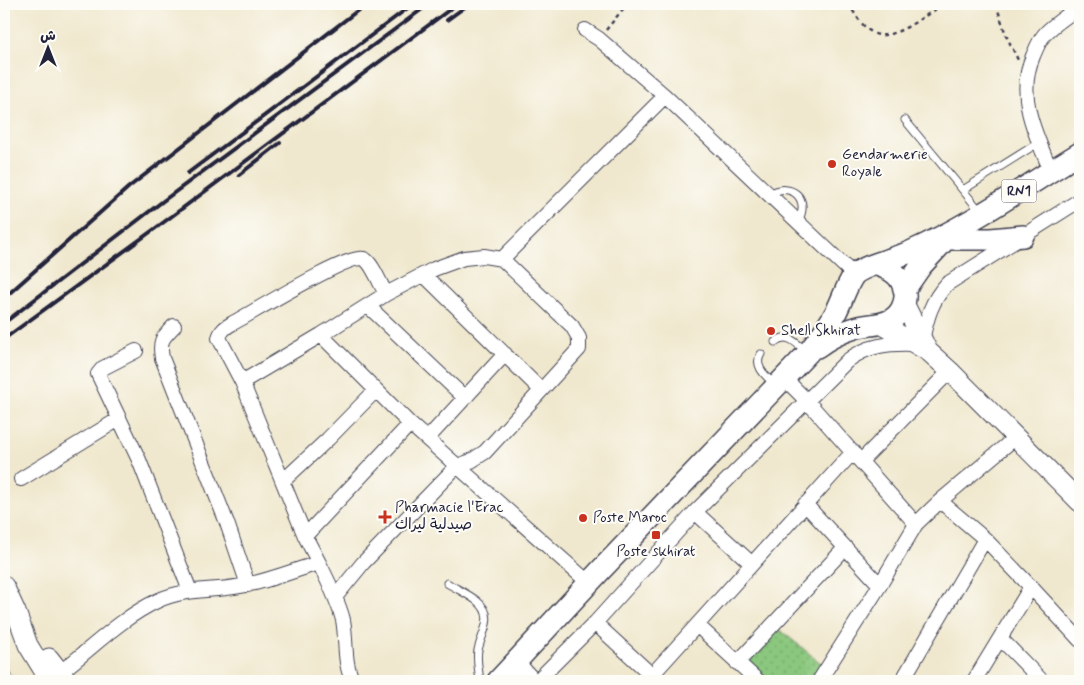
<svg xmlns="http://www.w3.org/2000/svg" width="1084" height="685" font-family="Mynerve,'Playpen Sans Arabic',sans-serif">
	<defs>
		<pattern id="green-dots" width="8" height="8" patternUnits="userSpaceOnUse" patternTransform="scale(1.25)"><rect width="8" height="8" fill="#8bc87e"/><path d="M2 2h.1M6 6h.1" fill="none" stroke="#71a268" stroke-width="1.8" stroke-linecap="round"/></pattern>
	</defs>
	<rect width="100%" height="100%" fill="#fdfcf7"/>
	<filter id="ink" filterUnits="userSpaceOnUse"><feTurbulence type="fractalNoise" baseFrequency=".02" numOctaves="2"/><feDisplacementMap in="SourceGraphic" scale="10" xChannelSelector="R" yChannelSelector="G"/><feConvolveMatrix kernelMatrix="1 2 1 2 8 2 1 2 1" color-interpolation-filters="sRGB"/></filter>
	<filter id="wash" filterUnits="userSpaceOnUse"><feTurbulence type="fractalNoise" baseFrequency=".0096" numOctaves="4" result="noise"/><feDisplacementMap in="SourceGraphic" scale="20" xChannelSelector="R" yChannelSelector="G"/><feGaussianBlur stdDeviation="1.12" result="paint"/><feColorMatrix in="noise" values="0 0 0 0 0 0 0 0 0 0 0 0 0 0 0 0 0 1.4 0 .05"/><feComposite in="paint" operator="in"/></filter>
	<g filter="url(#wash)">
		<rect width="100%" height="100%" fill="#f0e8ce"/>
		<!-- green -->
		<path fill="url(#green-dots)" stroke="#56755c" d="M 779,629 L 822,664 L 809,681 L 768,681 L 747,663 Z"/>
	</g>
	<g filter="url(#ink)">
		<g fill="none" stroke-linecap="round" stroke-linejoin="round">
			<defs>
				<path id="lane" d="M 905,120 L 980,211
					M 963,190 L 1038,143
					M 770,194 C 791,181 811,199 798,221
					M 775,342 C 787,332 796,343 806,351
					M 761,354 C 753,366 766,376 775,385
					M 447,583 C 457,589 468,594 477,601 C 496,616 482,632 478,650 C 476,660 479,671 480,681
					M 4,668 L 10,681"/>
				<path id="street" d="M 585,30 L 599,39 L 665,96 L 854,275
					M 1051,171 C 1035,134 1016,95 1033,56 C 1036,49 1039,41 1044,35 C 1052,25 1069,15 1080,6
					M 424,275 L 541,390
					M 368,306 L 465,398
					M 174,326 C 162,338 159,341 162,358 L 227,523 L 248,585
					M 321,335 L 410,424 L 589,583
					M 922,340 C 927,318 931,301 947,284 L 1080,200
					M 136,351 L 103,368 L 98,374 L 139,460 L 190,591
					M 784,378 L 807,401 L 916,524
					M 242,382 L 321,335 L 386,294 L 434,269 L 464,258 L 484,256 L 502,259 L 665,96
					M 427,439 L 505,354
					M 861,461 L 950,371
					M 21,479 L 119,419
					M 283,481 L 328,439 L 376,390
					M 940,501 L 985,539 L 1031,587 L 1080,640
					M 805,504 L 880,585
					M 695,512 L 752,564
					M 305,536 L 410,424
					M 319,563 L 305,536 L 242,382 L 219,338 C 221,330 226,327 233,323 C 252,313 349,253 364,259 C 372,262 381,286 386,294
					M 336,596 L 363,563 L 457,466 L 471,461 L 485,452 L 579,349 L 579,338 L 572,326 L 502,259
					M 595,623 L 658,681
					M 697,625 L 758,681
					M 1001,639 L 1042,681
					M 737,663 L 845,548
					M 59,673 C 91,649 121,618 157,601 C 185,587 217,592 246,585 C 271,580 295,570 319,563 C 328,581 338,600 343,620 C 347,640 343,663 353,681
					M 651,676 L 853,452
					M 537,681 L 595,623 L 695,512 L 847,361 C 867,345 889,343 914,344
					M 819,681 L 880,585 L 916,524 L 940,501 L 1016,437
					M 902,681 L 985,539
					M 974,681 L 1031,587"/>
				<path id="secondary" d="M 904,303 L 928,351
					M 881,324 L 929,352 L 950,371 L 1080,502
					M 4,586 L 16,612 L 28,645 L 50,681
					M 49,658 L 67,681
					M 515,663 L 531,681"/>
				<path id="primary" d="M 945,239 L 991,239 L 1023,236
					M 905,289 L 921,266 L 945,240
					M 817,347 C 828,339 841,332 855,328 C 872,323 893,327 902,308 C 905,302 906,295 904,289 C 901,275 890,269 877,265
					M 498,681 L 599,572 L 808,353 C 818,340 828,327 836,312 C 841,303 848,282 854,275 C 862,266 896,258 910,252 C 970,225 1024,187 1080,153"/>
			</defs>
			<!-- lane casing -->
			<use href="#lane" stroke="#414051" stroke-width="9"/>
			<!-- street casing -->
			<use href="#street" stroke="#414051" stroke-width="16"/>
			<!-- secondary casing -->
			<use href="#secondary" stroke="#414051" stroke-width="21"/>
			<!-- primary casing -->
			<use href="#primary" stroke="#414051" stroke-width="24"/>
			<!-- path -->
			<path stroke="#414051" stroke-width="2.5" stroke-dasharray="4 4" stroke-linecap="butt" d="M 848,4 C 855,13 861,25 870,31 C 890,47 926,12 946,4
				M 996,4 L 1006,35 L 1018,60
				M 606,30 L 627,4"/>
			<!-- lane -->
			<use href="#lane" stroke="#fff" stroke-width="7"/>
			<!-- street -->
			<use href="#street" stroke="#fff" stroke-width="14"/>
			<!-- secondary -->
			<use href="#secondary" stroke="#fff" stroke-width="19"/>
			<!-- primary -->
			<use href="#primary" stroke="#fff" stroke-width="21"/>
			<!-- rail -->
			<path stroke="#22223b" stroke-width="4" d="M 447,20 L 469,4
				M 188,173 L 413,4
				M 239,175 L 280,143
				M 4,298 L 129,187 L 366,4
				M 4,323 L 163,201 L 429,4
				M 4,339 L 164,222 L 457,4"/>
		</g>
	</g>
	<!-- markers -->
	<g fill="#c8321e" stroke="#fdfcf7" stroke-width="2">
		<circle cx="832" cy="164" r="5"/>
		<circle cx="771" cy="331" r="5"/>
		<path d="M382.5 509.5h5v5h5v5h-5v5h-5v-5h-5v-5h5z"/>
		<circle cx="583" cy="518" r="5"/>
		<rect x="651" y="530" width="10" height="10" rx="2.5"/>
	</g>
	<g text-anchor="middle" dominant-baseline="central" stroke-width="4" stroke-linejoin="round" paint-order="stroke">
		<!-- shield labels -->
		<rect fill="#fdfcf7" stroke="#646373" stroke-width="1" x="1001.5" y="179.5" width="35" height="23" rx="4"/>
		<g font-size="14" font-weight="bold" fill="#22223b">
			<text x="1019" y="191">RN1</text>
		</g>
		<!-- poi labels -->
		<g font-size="15" fill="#22223b" stroke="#fdfcf7" text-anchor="start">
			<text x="842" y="155">Gendarmerie<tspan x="842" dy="17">Royale</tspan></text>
			<text x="781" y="331">Shell Skhirat</text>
			<text x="395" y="508">Pharmacie l'Erac<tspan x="395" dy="17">صيدلية ليراك</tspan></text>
			<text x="593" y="518">Poste Maroc</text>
			<text x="656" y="552" text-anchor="middle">Poste skhirat</text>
		</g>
	</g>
	<!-- margin -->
	<rect width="1084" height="685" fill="none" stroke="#fdfcf7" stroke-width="20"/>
	<!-- north arrow -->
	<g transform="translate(48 48)" stroke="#fdfcf7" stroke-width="4" paint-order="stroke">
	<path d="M0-4L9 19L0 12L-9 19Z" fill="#22223b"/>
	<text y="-8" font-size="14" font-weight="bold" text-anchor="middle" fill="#22223b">ش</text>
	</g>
</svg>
